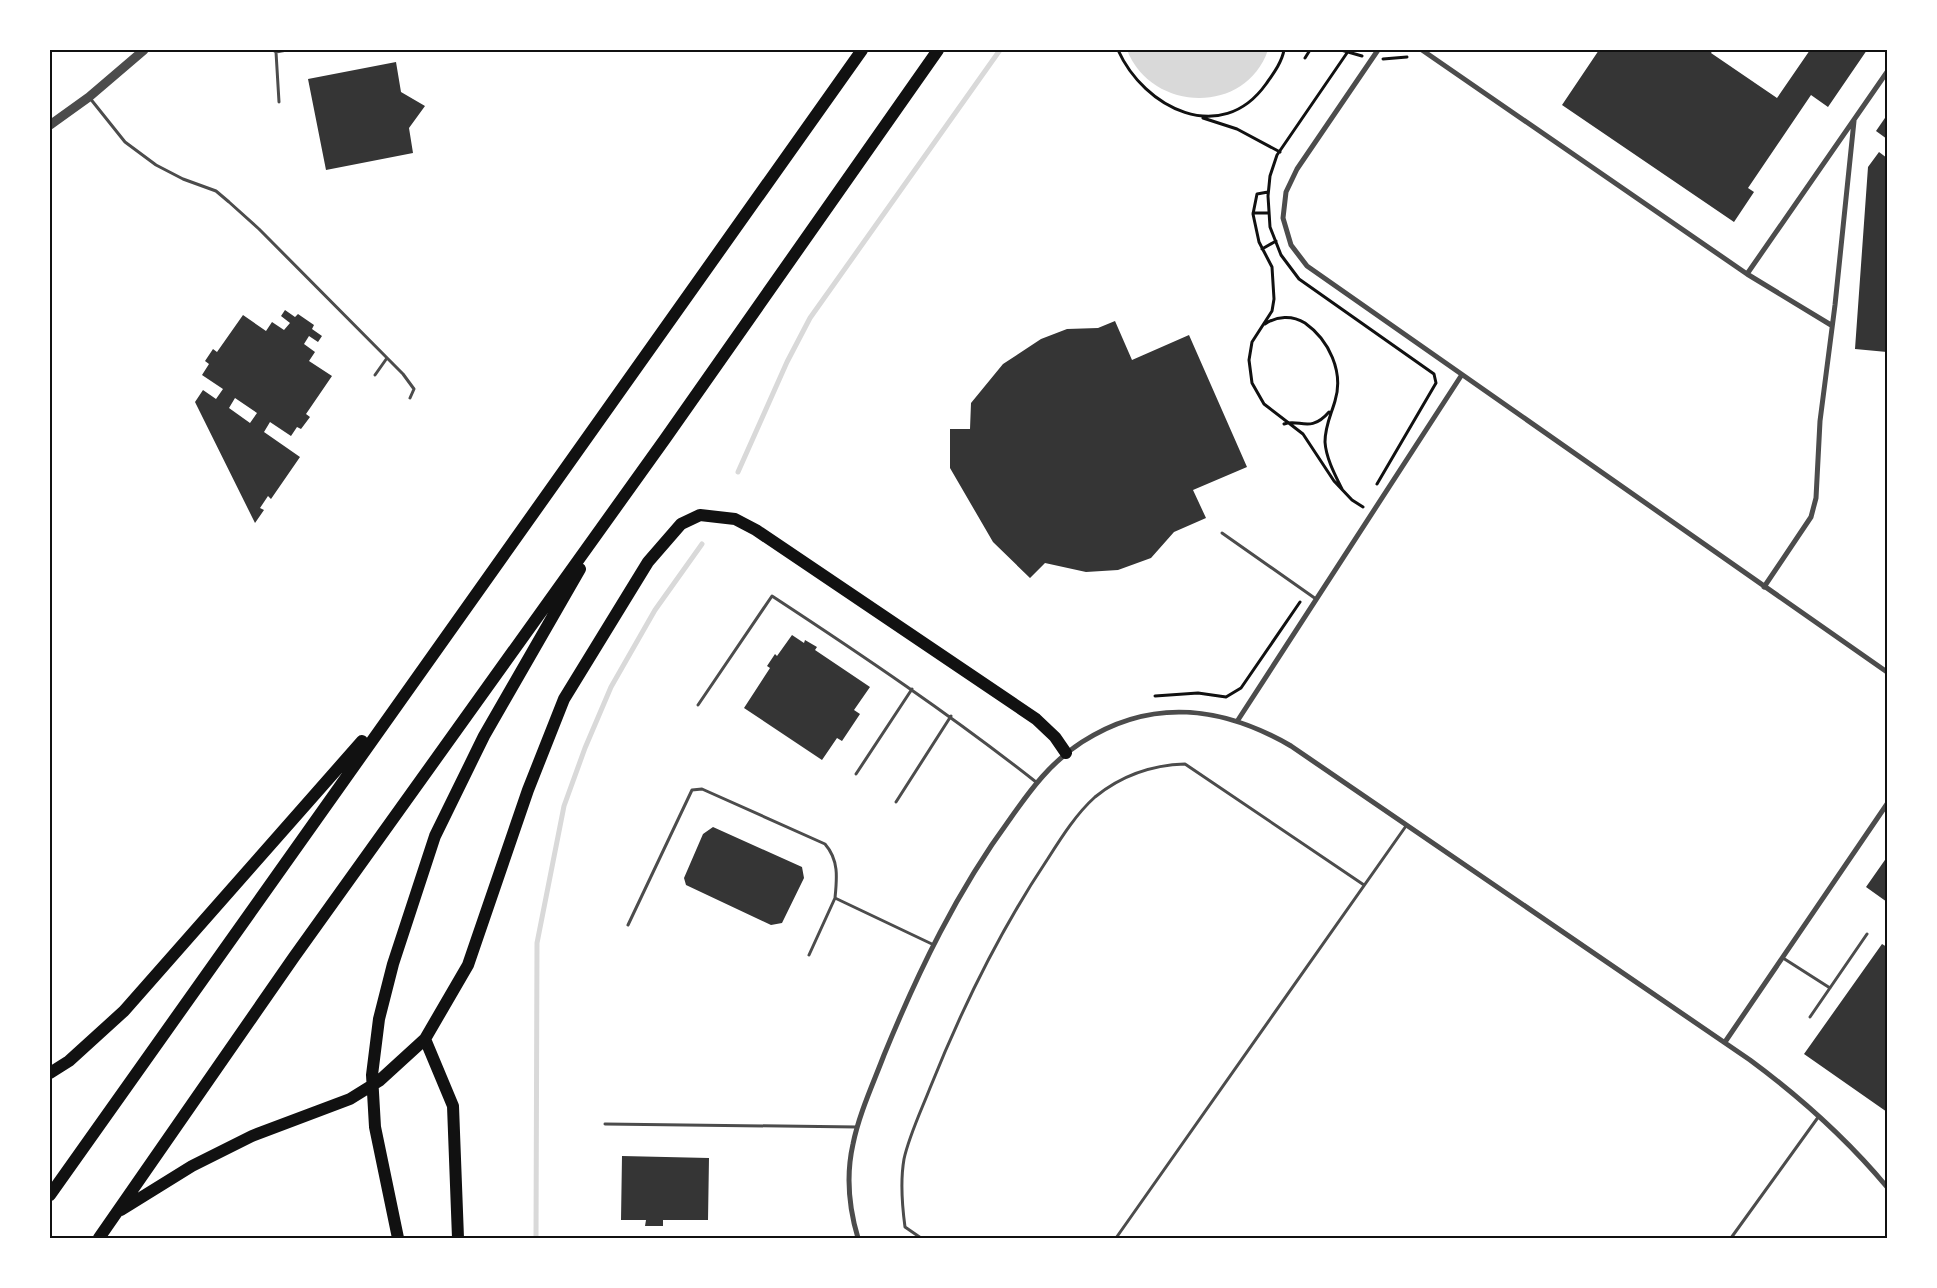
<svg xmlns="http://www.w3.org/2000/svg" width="1937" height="1288" font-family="'DM Sans',sans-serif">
	<rect width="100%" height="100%" fill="#fff"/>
	<!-- water -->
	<path fill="#d9d9d9" d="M 1127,50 L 1268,50 C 1245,116 1151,112 1127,50 Z"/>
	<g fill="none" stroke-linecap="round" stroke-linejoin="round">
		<!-- stream -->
		<path stroke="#d9d9d9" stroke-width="5" d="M 738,472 L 787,362 L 810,318 L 1000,50
			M 536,1238 L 537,943 L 564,806 L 585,748 L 611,687 L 655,610 L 702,544"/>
	</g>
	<!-- building -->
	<path fill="#353535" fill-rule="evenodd" d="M 1599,50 L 1713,50 L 1711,53 L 1777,98 L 1810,50 L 1867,50 L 1828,107 L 1811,95 L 1748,188 L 1754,192 L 1734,222 L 1562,105 Z
		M 396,62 L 401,92 L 425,106 L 409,128 L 413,153 L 326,170 L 308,79 Z
		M 1887,115 L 1887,139 L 1876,131 Z
		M 1879,152 L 1887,158 L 1887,352 L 1855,349 L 1868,167 Z
		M 285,310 L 295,317 L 298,314 L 314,325 L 312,329 L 322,336 L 318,342 L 309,336 L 304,344 L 315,352 L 309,361 L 332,376 L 306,414 L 310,417 L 301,429 L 297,427 L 291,436 L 270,422 L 264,432 L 300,457 L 271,499 L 268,496 L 260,508 L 264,510 L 255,523 L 195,402 L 203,390 L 216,399 L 223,389 L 202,375 L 209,364 L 205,361 L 213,349 L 217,352 L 243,315 L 266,331 L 272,322 L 284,330 L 290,323 L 281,316 ZM 235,398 L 257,413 L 250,423 L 229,408 Z
		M 1115,321 L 1132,360 L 1189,335 L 1247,467 L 1193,490 L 1206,518 L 1174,532 L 1151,558 L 1118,570 L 1086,572 L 1045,563 L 1030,578 L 993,542 L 950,468 L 950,429 L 970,429 L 971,403 L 1003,364 L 1041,339 L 1067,329 L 1098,328 Z
		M 792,635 L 804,643 L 805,640 L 817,647 L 815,650 L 870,687 L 854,710 L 860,714 L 842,741 L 837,738 L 822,760 L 744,708 L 770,668 L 767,666 L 775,654 L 777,656 Z
		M 713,827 L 802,867 L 804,878 L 782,923 L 771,925 L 686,885 L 684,878 L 703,834 Z
		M 1887,857 L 1887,902 L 1866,887 Z
		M 1882,944 L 1887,947 L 1887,1112 L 1804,1054 Z
		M 622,1156 L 709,1158 L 708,1220 L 663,1220 L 663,1226 L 645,1226 L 646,1220 L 621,1220 Z"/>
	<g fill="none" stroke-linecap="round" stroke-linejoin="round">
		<!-- path -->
		<path stroke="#111" stroke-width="3" d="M 1118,50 C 1144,108 1221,147 1266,84 C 1273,74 1282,62 1284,50
			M 1341,50 L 1362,56
			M 1349,50 L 1277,155 L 1270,176 L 1268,196 L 1270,227 L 1281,255 L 1299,279 L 1434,374 L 1436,383 L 1377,484
			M 1305,58 L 1310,50
			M 1383,59 L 1407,57
			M 1203,118 L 1237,129 L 1280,152
			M 1268,192 L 1257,194 L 1253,214 L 1259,242 L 1272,267 L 1274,299 L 1272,311 L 1252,342 L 1249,360 L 1252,383 L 1264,404 L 1303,434 L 1334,481 L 1352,500 L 1363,507
			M 1253,213 L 1269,213
			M 1262,249 L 1276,241
			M 1265,324 C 1277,316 1292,315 1305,323 C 1329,340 1344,372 1335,401 C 1331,415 1325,426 1325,442 C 1326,458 1335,475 1342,489
			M 1284,424 C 1299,418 1310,434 1329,412
			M 1155,696 L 1198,693 L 1226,697 L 1241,688 L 1300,602"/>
		<!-- service -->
		<path stroke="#4c4c4c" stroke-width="3" d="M 273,50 L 276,52 L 287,50
			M 276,52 L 279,102
			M 89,97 L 125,142 L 156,165 L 183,179 L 216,191 L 229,202 L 259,229 L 403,374 L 414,389 L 410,398
			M 375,375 L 387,358
			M 1222,533 L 1316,599
			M 698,705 L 772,596 C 862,655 951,715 1036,782
			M 856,774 L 912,689
			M 896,802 L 951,716
			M 628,925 L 692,790 L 702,789 L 825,844 C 839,860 837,878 835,898 L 934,945
			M 809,955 L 835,898
			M 1783,958 L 1830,988
			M 1810,1017 L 1867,934
			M 605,1124 L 857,1127
			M 921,1238 L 905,1227 C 902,1205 900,1182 904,1159 C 909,1136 921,1111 930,1088 C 962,1008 999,932 1047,860 C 1061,838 1076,814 1095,797 C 1122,775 1152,765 1185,764 L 1364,885
			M 1116,1238 L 1406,826
			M 1731,1238 L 1819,1116"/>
		<!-- minor -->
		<path stroke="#4c4c4c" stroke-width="5" d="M 1378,50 L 1297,169 L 1286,192 L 1283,218 L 1291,245 L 1307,266 L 1887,672
			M 1422,50 L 1747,274 L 1831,325
			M 1747,274 L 1887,72
			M 1764,587 L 1811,517 L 1816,498 L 1820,421 L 1835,305 L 1854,121
			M 1238,720 L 1461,376
			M 1725,1042 L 1887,804
			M 858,1238 C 849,1208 846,1175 853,1144 C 859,1114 873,1084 884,1055 C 918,972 957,891 1010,819 C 1031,789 1051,762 1082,742 C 1152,697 1222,706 1291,746 L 1750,1060 C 1800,1097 1846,1138 1887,1187"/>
		<!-- tertiary -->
		<path stroke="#4c4c4c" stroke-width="9" d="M 50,125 L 89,97 L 144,50"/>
		<!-- motorway -->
		<path stroke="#111" stroke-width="12" d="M 425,1039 L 453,1106 L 458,1238
			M 50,1073 L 69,1061 L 124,1011 L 362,741
			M 50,1195 L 862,50
			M 121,1210 L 192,1166 L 252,1136 L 350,1099 L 379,1081 L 425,1039 L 468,965 L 528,790 L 564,699 L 648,562 L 681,524 L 700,515 L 735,519 L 756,530 L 1036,719 L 1055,737 L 1066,753
			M 99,1238 L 294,957 L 665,439 L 938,50
			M 398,1238 L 375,1127 L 372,1075 L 379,1019 L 393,964 L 435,836 L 484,736 L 580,569"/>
	</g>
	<!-- border -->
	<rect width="1937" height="1288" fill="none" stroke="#ffffff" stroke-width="102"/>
	<rect x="51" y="51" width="1835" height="1186" fill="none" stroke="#111" stroke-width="2"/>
</svg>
